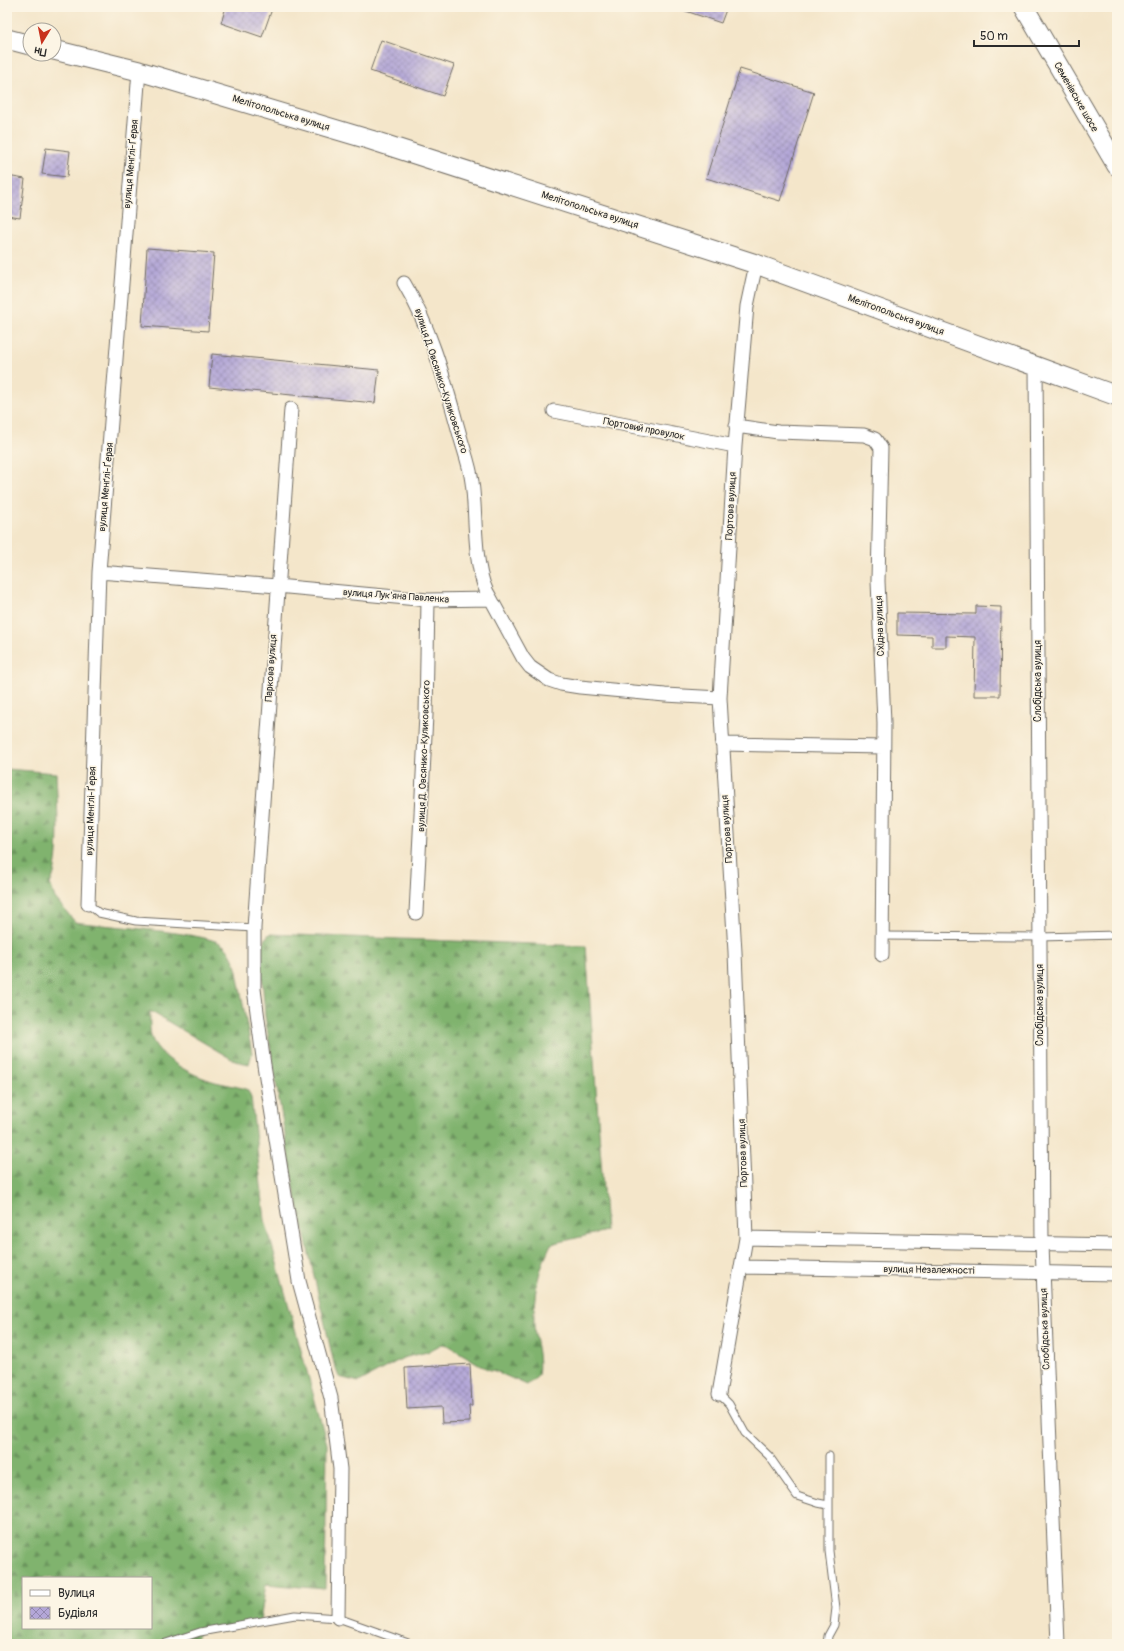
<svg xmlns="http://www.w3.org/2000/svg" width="1124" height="1651" font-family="Pangolin,sans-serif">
	<defs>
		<pattern id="forest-firs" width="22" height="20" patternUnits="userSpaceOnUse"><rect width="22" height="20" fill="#80b36e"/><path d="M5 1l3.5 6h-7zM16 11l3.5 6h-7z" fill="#69925b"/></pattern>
		<pattern id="building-cross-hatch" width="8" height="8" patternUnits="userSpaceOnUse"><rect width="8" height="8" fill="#b4a7d8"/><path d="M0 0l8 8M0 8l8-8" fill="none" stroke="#9388af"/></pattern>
	</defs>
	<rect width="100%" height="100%" fill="#fcf5e5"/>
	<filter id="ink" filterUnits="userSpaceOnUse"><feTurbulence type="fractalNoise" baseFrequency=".025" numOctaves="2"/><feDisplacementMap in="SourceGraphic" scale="8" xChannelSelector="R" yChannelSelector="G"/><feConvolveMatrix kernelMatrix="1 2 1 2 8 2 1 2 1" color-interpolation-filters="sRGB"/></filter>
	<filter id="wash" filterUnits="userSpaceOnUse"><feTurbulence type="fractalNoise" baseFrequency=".012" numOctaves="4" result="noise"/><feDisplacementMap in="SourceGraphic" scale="16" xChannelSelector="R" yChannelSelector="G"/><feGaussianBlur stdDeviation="0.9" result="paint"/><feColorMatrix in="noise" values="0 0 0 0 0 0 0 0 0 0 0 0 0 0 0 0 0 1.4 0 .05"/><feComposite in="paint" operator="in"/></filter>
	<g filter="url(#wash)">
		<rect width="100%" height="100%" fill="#f4e6ca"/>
		<!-- forest -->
		<path fill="url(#forest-firs)" stroke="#566f4c" fill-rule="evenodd" d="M 7,769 L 56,773 C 57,799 62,863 50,884 L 55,898 L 75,922 C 101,926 208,932 223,945 C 231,951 235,963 237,972 L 252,1053 L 249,1064 L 235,1061 L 150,1011 C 150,1019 149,1032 152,1039 C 161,1058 186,1072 206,1079 C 218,1084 235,1085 248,1090 L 251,1097 L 265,1220 L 327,1444 L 325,1589 L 266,1584 L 260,1621 L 200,1632 L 192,1644 L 7,1644 ZM 23,1578 L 151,1578 L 151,1628 L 23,1628 Z
			M 269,934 L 586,946 L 606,1231 L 551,1244 C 538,1271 533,1294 534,1325 C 535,1345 541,1355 538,1376 L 527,1385 L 495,1371 L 487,1369 L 447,1345 L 442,1344 L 427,1352 L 403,1358 L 359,1382 L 339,1377 L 334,1364 L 293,1183 L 265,1016 L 260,948 Z"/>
		<g id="blocks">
			<!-- building -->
			<path fill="url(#building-cross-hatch)" d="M 226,7 L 266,7 L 272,9 L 262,37 L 221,23 Z
				M 680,7 L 727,7 L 721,23 L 680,9 Z
				M 381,40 L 454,65 L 443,96 L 370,71 Z
				M 740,69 L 814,92 L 780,201 L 706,178 Z
				M 46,148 L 70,151 L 67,177 L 42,174 Z
				M 7,176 L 25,179 L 20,218 L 7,216 Z
				M 147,248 L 214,253 L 208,331 L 142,326 Z
				M 212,354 L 379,370 L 375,403 L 209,387 Z
				M 976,606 L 1001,607 L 1000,696 L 974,696 L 975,637 L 946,636 L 946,647 L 932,647 L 932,636 L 897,635 L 897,613 L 976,614 Z
				M 470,1364 L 472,1406 L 469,1406 L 470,1422 L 442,1423 L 441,1407 L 407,1409 L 405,1368 Z"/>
		</g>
	</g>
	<g filter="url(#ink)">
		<use href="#blocks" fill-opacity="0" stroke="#716c63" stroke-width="1"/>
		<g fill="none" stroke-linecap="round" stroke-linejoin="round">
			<defs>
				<path id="lane" d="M 88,904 L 99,913 L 136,921 L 254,928
					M 882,936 L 1040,937 L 1117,935
					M 719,1394 L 729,1404 L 745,1433 L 769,1456 L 797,1496 L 818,1503 L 828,1505
					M 163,1644 L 200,1632 L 295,1615 L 338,1618 L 411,1644
					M 827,1644 L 828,1636 L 834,1625 L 836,1608 L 829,1551 L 829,1456"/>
				<path id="street" d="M 404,283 C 431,328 445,382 459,432 C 463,448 470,465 472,482 C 477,515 472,572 491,599
					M 1036,366 L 1042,1244 L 1058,1644
					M 291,409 L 254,928 L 254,989 L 264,1065 L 299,1281 L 331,1398 L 340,1469 L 338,1618
					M 554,411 L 735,446
					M 736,426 L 778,432 L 864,435 L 875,439 L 881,448 L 878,581 L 884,723 L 882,955
					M 99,572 L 277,586 L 428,600 L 491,599 L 523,658 L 530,667 L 549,680 L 561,684 L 580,687 L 665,695 L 720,698
					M 722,744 L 883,747
					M 88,904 L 99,572 L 139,71
					M 416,913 L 426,715 L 428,600
					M 746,1238 L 1117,1245
					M 741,1267 L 1117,1274
					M 719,1394 L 746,1238 L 735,952 L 720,698 L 735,446 L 747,306 L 756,264"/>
				<path id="secondary" d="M 1024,7 L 1117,166
					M 7,39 L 30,45
					M 54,50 L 139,71 L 371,140 L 756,264 L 1117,396"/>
			</defs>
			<!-- lane casing -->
			<use href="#lane" stroke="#716c63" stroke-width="9"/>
			<!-- street casing -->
			<use href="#street" stroke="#716c63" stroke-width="15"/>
			<!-- secondary casing -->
			<use href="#secondary" stroke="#716c63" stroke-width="21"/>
			<!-- lane -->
			<use href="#lane" stroke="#fff" stroke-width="7"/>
			<!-- street -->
			<use href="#street" stroke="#fff" stroke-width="13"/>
			<!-- secondary -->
			<use href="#secondary" stroke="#fff" stroke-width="19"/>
		</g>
	</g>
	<g text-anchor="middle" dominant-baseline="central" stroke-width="3" stroke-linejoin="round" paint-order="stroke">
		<!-- street labels -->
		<g font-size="10" fill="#2b2b2b" stroke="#fcf5e5">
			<text transform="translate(1076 97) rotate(60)">Семенівське шосе</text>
			<text transform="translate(281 113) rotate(17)">Мелітопольська вулиця</text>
			<text transform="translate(131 164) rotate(-85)">вулиця Менґлі-Ґерая</text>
			<text transform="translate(590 210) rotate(18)">Мелітопольська вулиця</text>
			<text transform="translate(896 315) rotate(20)">Мелітопольська вулиця</text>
			<text transform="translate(441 381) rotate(72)">вулиця Д. Овсянико-Куликовського</text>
			<text transform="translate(644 429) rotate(11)">Портовий провулок</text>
			<text transform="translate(106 487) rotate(-85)">вулиця Менґлі-Ґерая</text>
			<text transform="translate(731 506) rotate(-87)">Портова вулиця</text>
			<text transform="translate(396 596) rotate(4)">вулиця Лук'яна Павленка</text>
			<text transform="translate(880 626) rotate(-92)">Східна вулиця</text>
			<text transform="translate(271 668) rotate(-86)">Паркова вулиця</text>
			<text transform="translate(1038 681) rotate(-90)">Слобідська вулиця</text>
			<text transform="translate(424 756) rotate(-88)">вулиця Д. Овсянико-Куликовського</text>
			<text transform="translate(91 811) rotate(-88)">вулиця Менґлі-Ґерая</text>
			<text transform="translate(727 829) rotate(-94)">Портова вулиця</text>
			<text transform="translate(1040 1005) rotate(-90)">Слобідська вулиця</text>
			<text transform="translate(743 1153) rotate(-92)">Портова вулиця</text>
			<text transform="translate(929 1270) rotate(1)">вулиця Незалежності</text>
			<text transform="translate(1045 1329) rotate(-92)">Слобідська вулиця</text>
		</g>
	</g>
	<!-- margin -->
	<rect width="1124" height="1651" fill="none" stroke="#fcf5e5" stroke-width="24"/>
	<!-- legend -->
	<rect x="22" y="1577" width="130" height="52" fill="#fcf5e5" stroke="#a8a49b"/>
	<rect x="30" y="1590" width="20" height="6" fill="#ffffff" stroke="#a8a49b"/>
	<text x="58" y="1597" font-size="12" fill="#2b2b2b">Вулиця</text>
	<rect x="30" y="1607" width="20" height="12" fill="url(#building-cross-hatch)" stroke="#a8a49b"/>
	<text x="58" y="1617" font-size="12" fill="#2b2b2b">Будівля</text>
	<!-- north arrow -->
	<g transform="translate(42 42) rotate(190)"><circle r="19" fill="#fcf5e5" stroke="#a8a49b"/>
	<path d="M0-3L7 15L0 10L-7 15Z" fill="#c8321e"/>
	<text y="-6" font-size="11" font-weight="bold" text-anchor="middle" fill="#2b2b2b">Пн</text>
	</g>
	<!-- scale -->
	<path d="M974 40v6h105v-6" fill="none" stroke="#2b2b2b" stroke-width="2"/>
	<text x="980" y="40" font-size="12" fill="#2b2b2b" stroke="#fcf5e5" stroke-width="3" paint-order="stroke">50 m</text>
</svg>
